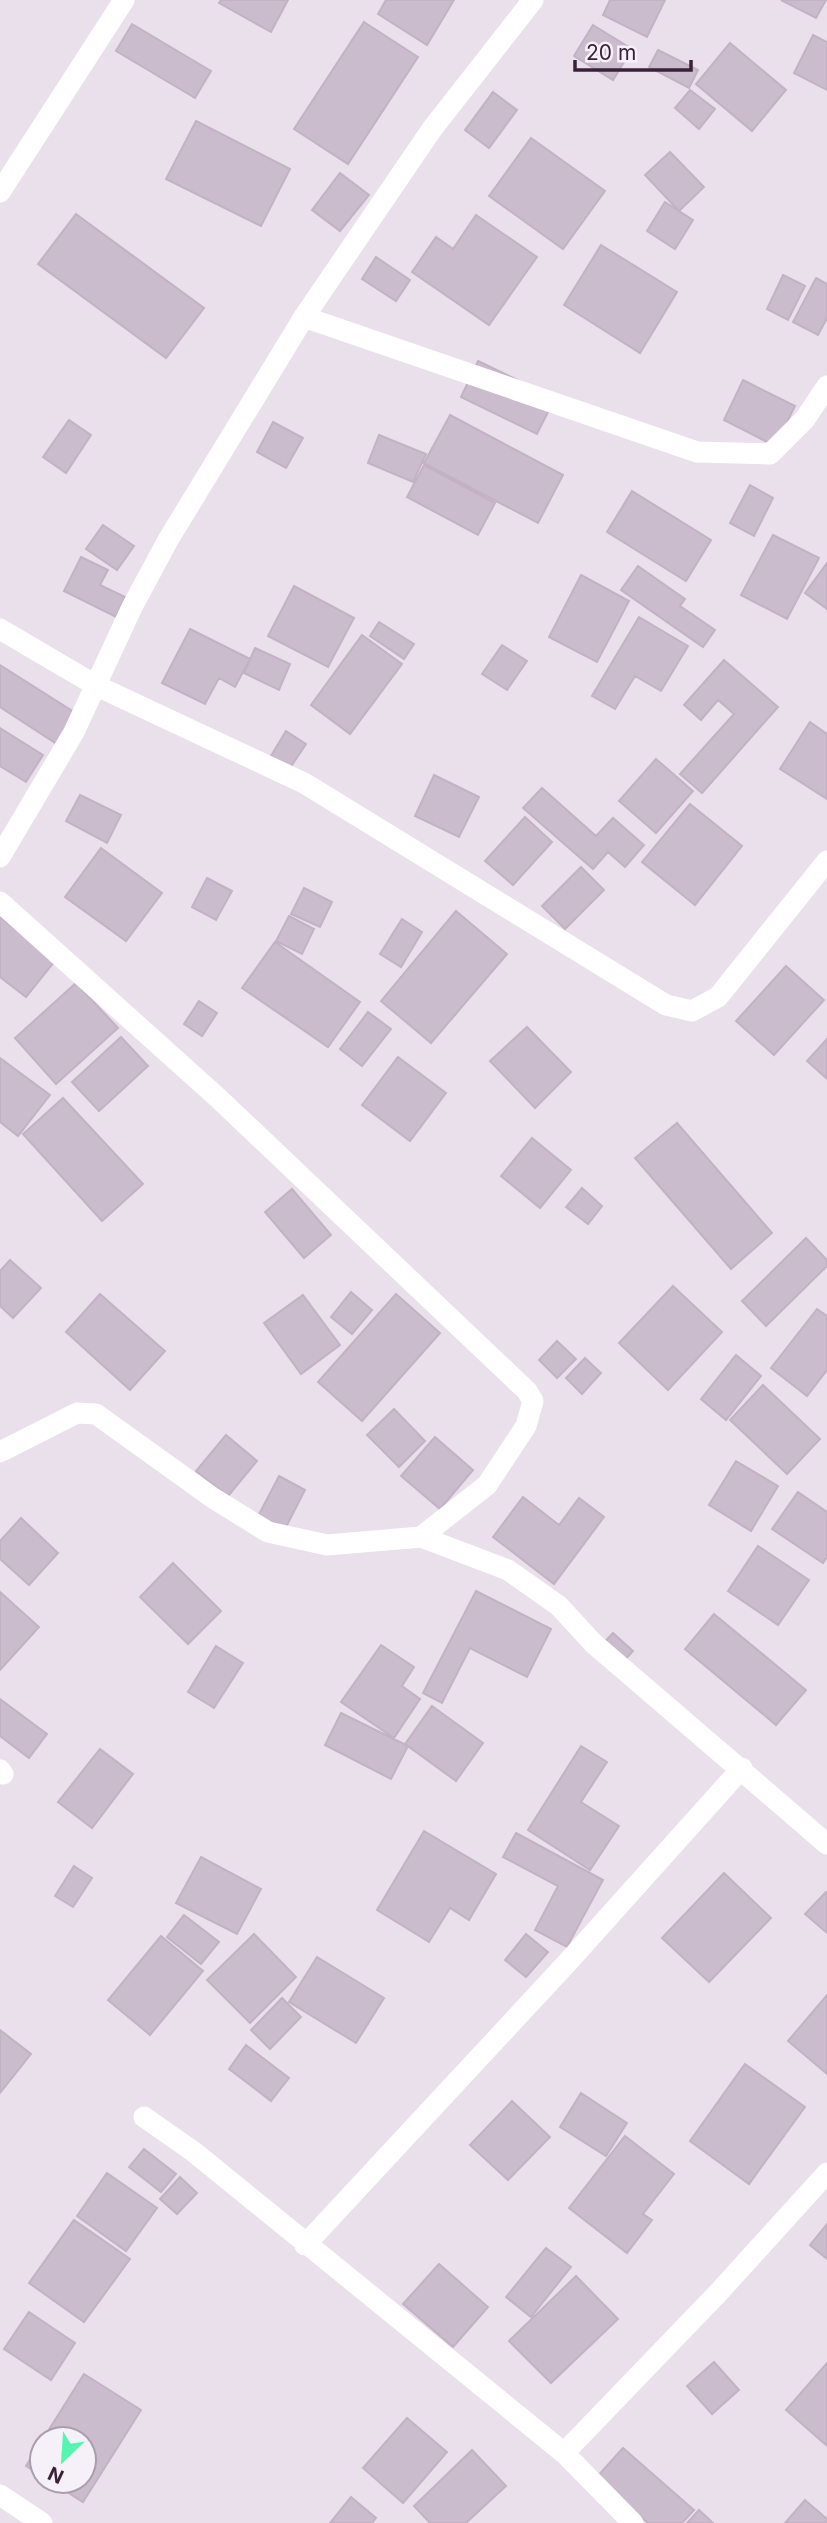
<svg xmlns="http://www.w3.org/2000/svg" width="827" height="2523" font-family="Inter,sans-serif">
	<rect width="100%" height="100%" fill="#eae0eb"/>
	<!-- building -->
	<path fill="#cabccc" stroke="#c3b2c5" stroke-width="2" d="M 221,0 L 288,0 L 271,32 L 219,3 Z
		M 386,0 L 454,0 L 427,45 L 378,14 Z
		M 610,0 L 665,0 L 647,37 L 603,15 Z
		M 781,0 L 826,0 L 816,18 Z
		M 364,22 L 418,57 L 348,164 L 294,129 Z
		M 132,24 L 211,71 L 195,98 L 116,51 Z
		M 593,25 L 632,49 L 613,80 L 574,56 Z
		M 813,35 L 827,42 L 827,90 L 794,73 Z
		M 730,43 L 786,90 L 752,131 L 696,84 Z
		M 658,50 L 698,70 L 689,88 L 649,67 Z
		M 690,90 L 715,109 L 699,129 L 675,108 Z
		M 493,92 L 517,110 L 489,148 L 465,130 Z
		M 196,121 L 290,169 L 261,226 L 166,179 Z
		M 531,138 L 605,191 L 563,249 L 489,196 Z
		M 670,152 L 704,187 L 679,211 L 645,175 Z
		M 340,173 L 369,195 L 340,231 L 312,210 Z
		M 665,202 L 693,220 L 675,249 L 647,231 Z
		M 76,214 L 204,308 L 166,358 L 38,264 Z
		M 476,215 L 537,257 L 489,325 L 412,272 L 436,237 L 453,249 Z
		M 601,245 L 677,292 L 640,353 L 564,305 Z
		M 376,257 L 410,280 L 396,301 L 362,279 Z
		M 783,275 L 805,286 L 788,320 L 767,309 Z
		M 816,278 L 827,284 L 827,318 L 818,335 L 793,322 Z
		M 478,361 L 555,398 L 537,434 L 461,397 Z
		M 743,380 L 795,406 L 775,446 L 724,420 Z
		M 450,415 L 563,475 L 538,523 L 424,463 Z
		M 69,420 L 91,435 L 66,473 L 43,457 Z
		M 273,422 L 303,438 L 286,468 L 257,452 Z
		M 379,435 L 426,454 L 413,482 L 368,463 Z
		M 424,465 L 495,503 L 478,535 L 407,497 Z
		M 750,485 L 773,498 L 754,536 L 730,523 Z
		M 632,491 L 711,540 L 686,581 L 607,532 Z
		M 103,525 L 134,546 L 117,570 L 86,549 Z
		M 773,535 L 819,558 L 787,619 L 741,595 Z
		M 81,557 L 108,570 L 100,585 L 125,597 L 116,617 L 64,591 Z
		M 827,563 L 827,609 L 805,593 Z
		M 638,566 L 685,599 L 680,606 L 715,630 L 703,647 L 621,590 Z
		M 581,575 L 629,601 L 597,662 L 549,637 Z
		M 294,586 L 354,618 L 328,667 L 268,636 Z
		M 639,617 L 688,646 L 661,691 L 635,676 L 615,709 L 592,696 Z
		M 379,622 L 414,644 L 404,659 L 370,636 Z
		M 190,629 L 250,659 L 235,687 L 219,678 L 205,704 L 162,683 Z
		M 362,635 L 402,664 L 350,734 L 311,705 Z
		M 502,645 L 527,661 L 507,690 L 482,674 Z
		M 255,648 L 290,664 L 279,690 L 244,673 Z
		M 724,660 L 778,707 L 702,793 L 680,774 L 734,714 L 718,700 L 701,720 L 684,705 Z
		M 0,665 L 82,717 L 63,748 L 0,707 Z
		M 810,722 L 827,734 L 827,799 L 780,769 Z
		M 0,728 L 43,755 L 26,782 L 0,766 Z
		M 286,731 L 306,744 L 290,768 L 271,756 Z
		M 656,759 L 693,791 L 656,833 L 619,801 Z
		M 434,775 L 479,797 L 459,837 L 415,816 Z
		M 542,788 L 596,836 L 613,818 L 644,845 L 625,867 L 608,852 L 593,869 L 523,808 Z
		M 80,795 L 121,815 L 107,843 L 66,821 Z
		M 690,804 L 742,846 L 695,905 L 642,862 Z
		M 525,817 L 552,842 L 513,885 L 485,861 Z
		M 101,848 L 162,893 L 126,941 L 65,897 Z
		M 581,867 L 604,890 L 565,929 L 542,906 Z
		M 207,878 L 232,891 L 216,920 L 192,907 Z
		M 304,888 L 332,902 L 320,927 L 291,914 Z
		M 456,911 L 507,954 L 431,1043 L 381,1001 Z
		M 289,916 L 314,929 L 302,954 L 276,941 Z
		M 0,917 L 55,961 L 26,997 L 0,977 Z
		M 402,919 L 422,932 L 401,967 L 380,954 Z
		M 275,942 L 360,1002 L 328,1047 L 242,988 Z
		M 786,966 L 824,1000 L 774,1055 L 736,1021 Z
		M 76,983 L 118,1028 L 56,1084 L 15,1038 Z
		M 199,1001 L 217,1013 L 202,1036 L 184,1024 Z
		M 368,1012 L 391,1029 L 362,1066 L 340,1049 Z
		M 527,1027 L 571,1072 L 535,1108 L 490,1061 Z
		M 121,1037 L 148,1066 L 99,1111 L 72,1082 Z
		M 827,1039 L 827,1079 L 807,1061 Z
		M 398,1057 L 446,1093 L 410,1141 L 362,1105 Z
		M 0,1058 L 50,1095 L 18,1136 L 0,1122 Z
		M 63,1098 L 143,1184 L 102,1221 L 23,1134 Z
		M 677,1123 L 772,1233 L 731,1269 L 635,1158 Z
		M 532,1138 L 571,1170 L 540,1208 L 501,1176 Z
		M 582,1188 L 602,1206 L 588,1224 L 566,1207 Z
		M 292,1189 L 331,1235 L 304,1258 L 265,1212 Z
		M 806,1238 L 827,1260 L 827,1266 L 766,1326 L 742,1301 Z
		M 10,1260 L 41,1288 L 13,1318 L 0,1306 L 0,1271 Z
		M 673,1286 L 722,1332 L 668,1390 L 619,1343 Z
		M 351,1292 L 372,1310 L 352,1334 L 331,1317 Z
		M 100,1294 L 165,1351 L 130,1390 L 66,1332 Z
		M 396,1294 L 440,1333 L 362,1421 L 318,1382 Z
		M 303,1295 L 340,1345 L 301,1374 L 264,1323 Z
		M 817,1309 L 827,1316 L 827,1370 L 807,1396 L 771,1368 Z
		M 557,1341 L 576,1359 L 557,1378 L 539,1360 Z
		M 736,1355 L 761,1376 L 726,1420 L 701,1399 Z
		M 585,1358 L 601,1373 L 582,1394 L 566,1378 Z
		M 763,1385 L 820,1439 L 787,1474 L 730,1420 Z
		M 394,1409 L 425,1441 L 399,1467 L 367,1435 Z
		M 226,1435 L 257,1461 L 228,1496 L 196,1471 Z
		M 435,1437 L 473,1470 L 440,1509 L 401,1476 Z
		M 736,1461 L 778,1486 L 751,1531 L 709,1505 Z
		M 279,1476 L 305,1490 L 284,1531 L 257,1518 Z
		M 798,1492 L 827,1512 L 827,1557 L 823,1563 L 772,1529 Z
		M 523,1497 L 559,1525 L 579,1498 L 604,1517 L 554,1584 L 493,1537 Z
		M 21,1518 L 58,1553 L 29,1585 L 0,1559 L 0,1541 Z
		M 758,1546 L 809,1580 L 778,1625 L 728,1591 Z
		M 173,1563 L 221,1611 L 188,1644 L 140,1597 Z
		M 476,1591 L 551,1629 L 527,1677 L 470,1648 L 442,1703 L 423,1693 Z
		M 0,1592 L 39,1627 L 0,1670 Z
		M 714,1614 L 806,1690 L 776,1725 L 685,1649 Z
		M 613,1633 L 633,1651 L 619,1666 L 599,1648 Z
		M 381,1645 L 414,1667 L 402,1686 L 420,1699 L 394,1738 L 341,1702 Z
		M 216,1646 L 243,1663 L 214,1708 L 188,1692 Z
		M 0,1699 L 47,1734 L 29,1758 L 0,1736 Z
		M 432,1706 L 483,1743 L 456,1781 L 405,1744 Z
		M 341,1713 L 408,1746 L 391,1779 L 325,1745 Z
		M 581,1746 L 607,1762 L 581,1802 L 619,1826 L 590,1870 L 528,1830 Z
		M 100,1749 L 133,1774 L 92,1828 L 58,1802 Z
		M 424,1831 L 496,1874 L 469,1920 L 450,1908 L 429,1942 L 377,1910 Z
		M 516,1833 L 603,1880 L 567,1947 L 535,1930 L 558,1886 L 503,1857 Z
		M 201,1857 L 261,1889 L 237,1934 L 176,1903 Z
		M 74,1866 L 92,1878 L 73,1907 L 55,1896 Z
		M 724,1873 L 771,1918 L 709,1982 L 662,1938 Z
		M 826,1892 L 827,1893 L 827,1933 L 805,1914 Z
		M 184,1915 L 219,1942 L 201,1964 L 167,1937 Z
		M 254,1934 L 296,1977 L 250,2023 L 207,1980 Z
		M 526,1934 L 548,1952 L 526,1977 L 505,1960 Z
		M 161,1936 L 203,1971 L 150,2035 L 108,2000 Z
		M 317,1957 L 384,1998 L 356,2043 L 289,2002 Z
		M 827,1995 L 827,2074 L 788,2041 Z
		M 282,1998 L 301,2017 L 270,2049 L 251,2030 Z
		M 0,2030 L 31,2054 L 0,2093 Z
		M 246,2045 L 289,2078 L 271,2101 L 229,2069 Z
		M 745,2064 L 805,2107 L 749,2184 L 690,2141 Z
		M 581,2093 L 627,2123 L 606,2156 L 560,2127 Z
		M 512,2101 L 550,2137 L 508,2180 L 470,2145 Z
		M 625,2136 L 674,2174 L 643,2214 L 652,2220 L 627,2253 L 569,2208 Z
		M 144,2149 L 176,2174 L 161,2192 L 129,2167 Z
		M 107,2173 L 157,2208 L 126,2251 L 77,2216 Z
		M 180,2177 L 197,2193 L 177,2214 L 160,2199 Z
		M 74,2220 L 130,2259 L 84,2322 L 29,2283 Z
		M 827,2224 L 827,2259 L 810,2245 Z
		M 546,2248 L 571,2267 L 531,2317 L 506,2297 Z
		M 439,2264 L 488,2307 L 453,2347 L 403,2304 Z
		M 576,2276 L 618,2319 L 551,2383 L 509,2341 Z
		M 29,2312 L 75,2343 L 51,2380 L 4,2349 Z
		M 714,2362 L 739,2390 L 712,2414 L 687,2386 Z
		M 827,2363 L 827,2446 L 786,2410 Z
		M 84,2374 L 141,2410 L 83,2502 L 50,2481 L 84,2481 L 84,2439 L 43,2439 Z
		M 407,2418 L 447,2452 L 403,2503 L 363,2468 Z
		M 42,2440 L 42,2476 L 26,2466 Z
		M 623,2448 L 694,2510 L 682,2523 L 648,2523 L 596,2478 Z
		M 472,2450 L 506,2486 L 466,2523 L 430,2523 L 414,2506 Z
		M 351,2497 L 376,2518 L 372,2523 L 330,2523 Z
		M 805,2500 L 827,2519 L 827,2523 L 785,2523 Z
		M 699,2510 L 713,2523 L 687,2523 Z"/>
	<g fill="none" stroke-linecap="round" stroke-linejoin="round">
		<!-- street -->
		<path stroke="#fff" stroke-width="21" d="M 0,192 L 124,0
			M 304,317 L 697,452 L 770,454 L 805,419 L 827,386
			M 0,629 L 97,686 L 304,783 L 666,1005 L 692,1011 L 718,997 L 827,861
			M 0,857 L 74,732 L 132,607 L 168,540 L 304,317 L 432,129 L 533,0
			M 0,902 L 217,1097 L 527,1391 L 533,1401 L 526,1426 L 487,1485 L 421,1537
			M 0,1452 L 77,1413 L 96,1414 L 213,1498 L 268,1532 L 327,1545 L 421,1537 L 508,1570 L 559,1606 L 593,1643 L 827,1844
			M 0,1770 L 3,1774
			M 144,2117 L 194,2152 L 564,2453 L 633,2523
			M 305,2245 L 567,1963 L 742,1768
			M 564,2453 L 719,2292 L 827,2173
			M 0,2495 L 42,2523"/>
	</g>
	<!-- north arrow -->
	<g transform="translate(63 2460) rotate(205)"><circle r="33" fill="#f6f0f8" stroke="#ac9dac" stroke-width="2"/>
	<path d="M0-5L12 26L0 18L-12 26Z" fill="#54f5ae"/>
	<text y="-10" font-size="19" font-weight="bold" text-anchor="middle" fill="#3c203b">N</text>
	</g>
	<!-- scale -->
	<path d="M575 60v10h116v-10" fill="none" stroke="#3c203b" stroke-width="3.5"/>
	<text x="586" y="60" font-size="21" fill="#3c203b" stroke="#f6f0f8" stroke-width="5" paint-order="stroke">20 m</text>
</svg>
